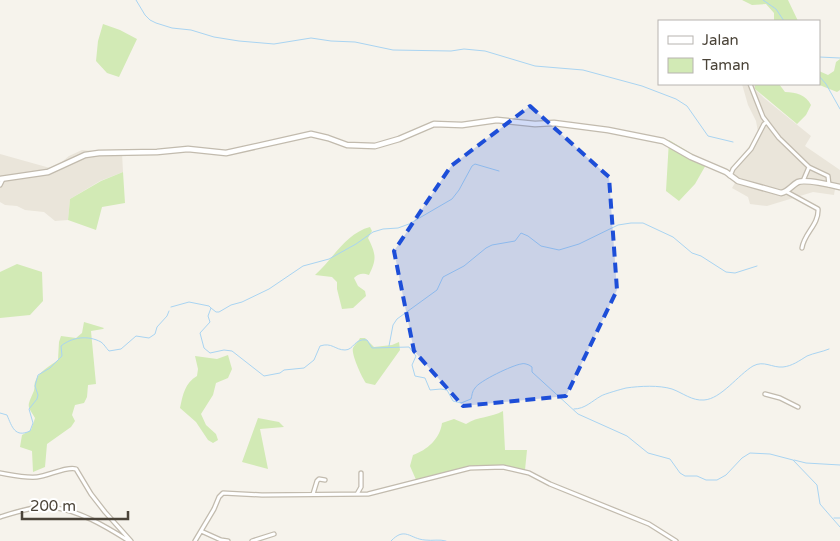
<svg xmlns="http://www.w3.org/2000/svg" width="840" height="541" font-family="'Varela Round',sans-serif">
	<rect width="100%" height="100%" fill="#f6f3ec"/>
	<!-- residential -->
	<path fill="#eae5da" d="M 742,84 L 755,84 L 755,89 L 764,98 L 811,136 L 805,146 L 840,170 L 840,187 L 839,190 L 835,189 L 834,195 L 813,192 L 767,206 L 750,204 L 748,197 L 732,188 L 736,181 L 727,175 L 754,140 L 758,132 L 756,121 L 748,105 Z
		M 82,150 L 122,153 L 123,172 L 100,181 L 70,199 L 68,220 L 55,221 L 44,212 L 25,210 L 17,206 L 5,205 L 0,202 L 0,154 L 50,168 L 58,165 L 69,156 Z"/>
	<!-- green -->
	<path fill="#d2eab5" d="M 742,0 L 788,0 L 798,21 L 774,21 L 774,13 L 766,4 L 752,5 Z
		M 103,24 L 120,30 L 137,39 L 119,77 L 107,73 L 96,61 L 98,41 Z
		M 840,59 L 840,90 L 837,92 L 817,84 L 819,84 L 819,71 L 828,75 L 834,71 L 836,62 Z
		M 755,84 L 779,84 L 785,92 C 796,92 806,95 811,105 L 806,115 L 797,124 L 755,89 Z
		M 669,140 L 707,163 L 695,184 L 679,201 L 666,191 Z
		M 123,172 L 125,203 L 102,207 L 96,230 L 68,220 L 70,199 L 101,181 Z
		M 370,227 L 372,231 L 368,238 C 376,254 377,259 369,275 C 363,273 359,273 354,278 L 358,286 L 365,291 L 366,296 L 353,308 L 342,309 L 337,289 L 337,282 L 332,277 L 315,275 C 332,260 346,233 370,227 Z
		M 17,264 L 42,272 L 43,301 L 30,315 L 0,318 L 0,272 Z
		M 84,322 L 104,328 L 103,329 L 91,331 L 96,384 L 88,385 L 87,397 L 84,403 L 75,405 L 72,415 L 75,421 L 71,427 L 47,444 L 45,467 L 33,472 L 32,451 L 20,447 L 22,435 L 31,430 L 35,418 C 27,405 27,407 33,393 C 35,390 34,386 35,382 C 38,372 50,366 58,360 L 59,342 L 61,336 L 76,338 L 82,333 Z
		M 360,338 L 365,338 L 374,347 L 392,345 L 399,342 L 400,350 L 375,385 L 366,383 C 362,378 351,354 353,348 C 355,344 358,342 360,338 Z
		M 228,355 L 232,369 L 228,378 L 216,383 L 213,395 L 201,414 L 206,425 L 216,434 L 218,440 L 213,443 L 208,440 L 196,422 L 180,408 C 183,394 185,383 197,376 L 198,369 L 195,356 L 217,359 Z
		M 503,411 L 505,450 L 527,450 L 525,470 L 482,467 L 417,482 L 410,466 L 413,455 C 427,450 440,439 442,423 L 454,419 L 466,424 C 478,416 491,418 503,411 Z
		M 258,418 L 279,422 L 284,427 L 260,429 L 268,469 L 242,462 Z"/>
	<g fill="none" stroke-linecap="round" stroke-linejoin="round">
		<!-- stream -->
		<path stroke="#a9d4f2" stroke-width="1" d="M 136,0 L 145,15 L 150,20 L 156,23 L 172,28 L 191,30 L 214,37 L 239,41 L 274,44 L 311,38 L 331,41 L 355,42 L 393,50 L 451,51 L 464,49 L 485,51 L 535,66 L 583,70 L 642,86 L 676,99 L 687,106 L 708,136 L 733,142
			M 763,0 L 776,9 L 784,21
			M 819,57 L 840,58
			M 819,76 L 826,84 L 840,109
			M 171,307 L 189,302 L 209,306 L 211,308 L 208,316 L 210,322 L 200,333 L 204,348 L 210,353 L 224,350 L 232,351 L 264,376 L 280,373 L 284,370 L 304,368 L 314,360 L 320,346 C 332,342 335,350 345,350 C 354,350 354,338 367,340 L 372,348 L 409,347 L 416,356 L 412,365 L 415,376 L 425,378 L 430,390 L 441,389 L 447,390 L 453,401 L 461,403 L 471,399 C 472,396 472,391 475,388 C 479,381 513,365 521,364 C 524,363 526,364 529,365 L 532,367 L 532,372 L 578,414 L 627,436 L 648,453 L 670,459 L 680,473 L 685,476 L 697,476 L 706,480 L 717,480 L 726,475 L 742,458 L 750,453 L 770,454 L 793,460 L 817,485 L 820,504 L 840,527
			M 211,308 L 216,312 L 219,312 L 231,305 L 242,302 L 269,289 L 303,266 L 329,259 L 356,244 L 373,232 L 383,229 L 398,228 L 409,224 L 452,199 L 459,190 L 472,166 L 475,164 L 499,171
			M 389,346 L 393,325 L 397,319 L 437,290 L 443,277 L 464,266 L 486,248 L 492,245 L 515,241 L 521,233 L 528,236 L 541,246 L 559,250 L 579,244 L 618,225 L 631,223 L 643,223 L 673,237 L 692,253 L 701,256 L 726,272 L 735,273 L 757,266
			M 574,409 C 585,409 592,401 601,396 C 604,394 622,389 626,388 C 640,386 659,385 672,389 C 683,393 692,401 704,400 C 721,399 738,375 753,366 C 764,360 772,368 783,367 C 792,366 799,361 807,356 C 814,353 822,352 829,349
			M 0,413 L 7,415 C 12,427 15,438 30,431 L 33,423 L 29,409 L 37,399 L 38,395 L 35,386 L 38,375 L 50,368 L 62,356 L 61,346 C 72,337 88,335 101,342 C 104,344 106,348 109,351 L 121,349 L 136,336 L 149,338 L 155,334 L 157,327 L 167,316 L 169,311
			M 794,460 L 806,463 L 840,465
			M 834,518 L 840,518
			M 391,541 C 405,526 410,539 425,540 C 433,541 439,539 446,541"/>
		<defs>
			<path id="minor" d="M 750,84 L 763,117 L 779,138 L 809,167 L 803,181
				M 809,167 L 828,176 L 829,185
				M 730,176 L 733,169 L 751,149 L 764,124 L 767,122
				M 0,185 L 3,179
				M 787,192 L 818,209 C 819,225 804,233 802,248
				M 765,394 L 780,398 L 798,407
				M 0,473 C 12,475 24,478 37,477 C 48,476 67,466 76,469 L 91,494 L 105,512 L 131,541
				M 313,494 L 317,481 L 319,479 L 325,480
				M 357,494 L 361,487 L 361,473
				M 0,517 C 13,513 36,505 50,507 C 79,510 105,526 129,541
				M 201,531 L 221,540 L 228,541
				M 195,541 L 214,509 L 219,497 L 223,493 L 262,495 L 368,494 L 470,468 L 503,467 L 529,473 L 550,484 L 649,524 L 676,541
				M 252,541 L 274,534"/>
			<path id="tertiary" d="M 0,179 L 48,172 L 85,155 L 99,153 L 157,152 L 188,149 L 226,153 L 311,134 L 328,138 L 347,145 L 375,146 L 399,139 L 434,124 L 462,125 L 497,120 L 535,124 L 554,123 L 608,130 L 663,141 L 691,157 L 726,172 L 738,181 L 781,193 C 788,192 792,185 798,182 C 805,179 832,185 840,187"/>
		</defs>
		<!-- minor casing -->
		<use href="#minor" stroke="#c2bbae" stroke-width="5.5"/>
		<!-- tertiary casing -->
		<use href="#tertiary" stroke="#c2bbae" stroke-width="7"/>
		<!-- minor -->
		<use href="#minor" stroke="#fff" stroke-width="3"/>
		<!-- tertiary -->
		<use href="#tertiary" stroke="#fff" stroke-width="4.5"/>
	</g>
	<!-- marked area -->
	<path fill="#1d4ed8" fill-opacity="0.2" stroke="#1d4ed8" stroke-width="4" stroke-dasharray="10 6" stroke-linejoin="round" d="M 530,106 L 609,177 L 617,290 L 566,396 L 463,406 L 414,351 L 394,251 L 451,166 Z"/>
	<!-- legend -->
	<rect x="658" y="20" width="162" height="65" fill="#ffffff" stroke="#b7b4b0"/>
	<rect x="668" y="36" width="25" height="8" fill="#ffffff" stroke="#b7b4b0"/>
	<text x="702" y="45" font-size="15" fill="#4b4439">Jalan</text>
	<rect x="668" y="58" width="25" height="15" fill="#d2eab5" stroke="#b7b4b0"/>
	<text x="702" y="70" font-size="15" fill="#4b4439">Taman</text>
	<!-- scale -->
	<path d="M22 511v8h106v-8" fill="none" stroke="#4b4439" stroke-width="2.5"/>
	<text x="30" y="511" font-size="15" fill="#4b4439" stroke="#ffffff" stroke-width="4" paint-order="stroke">200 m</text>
</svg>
